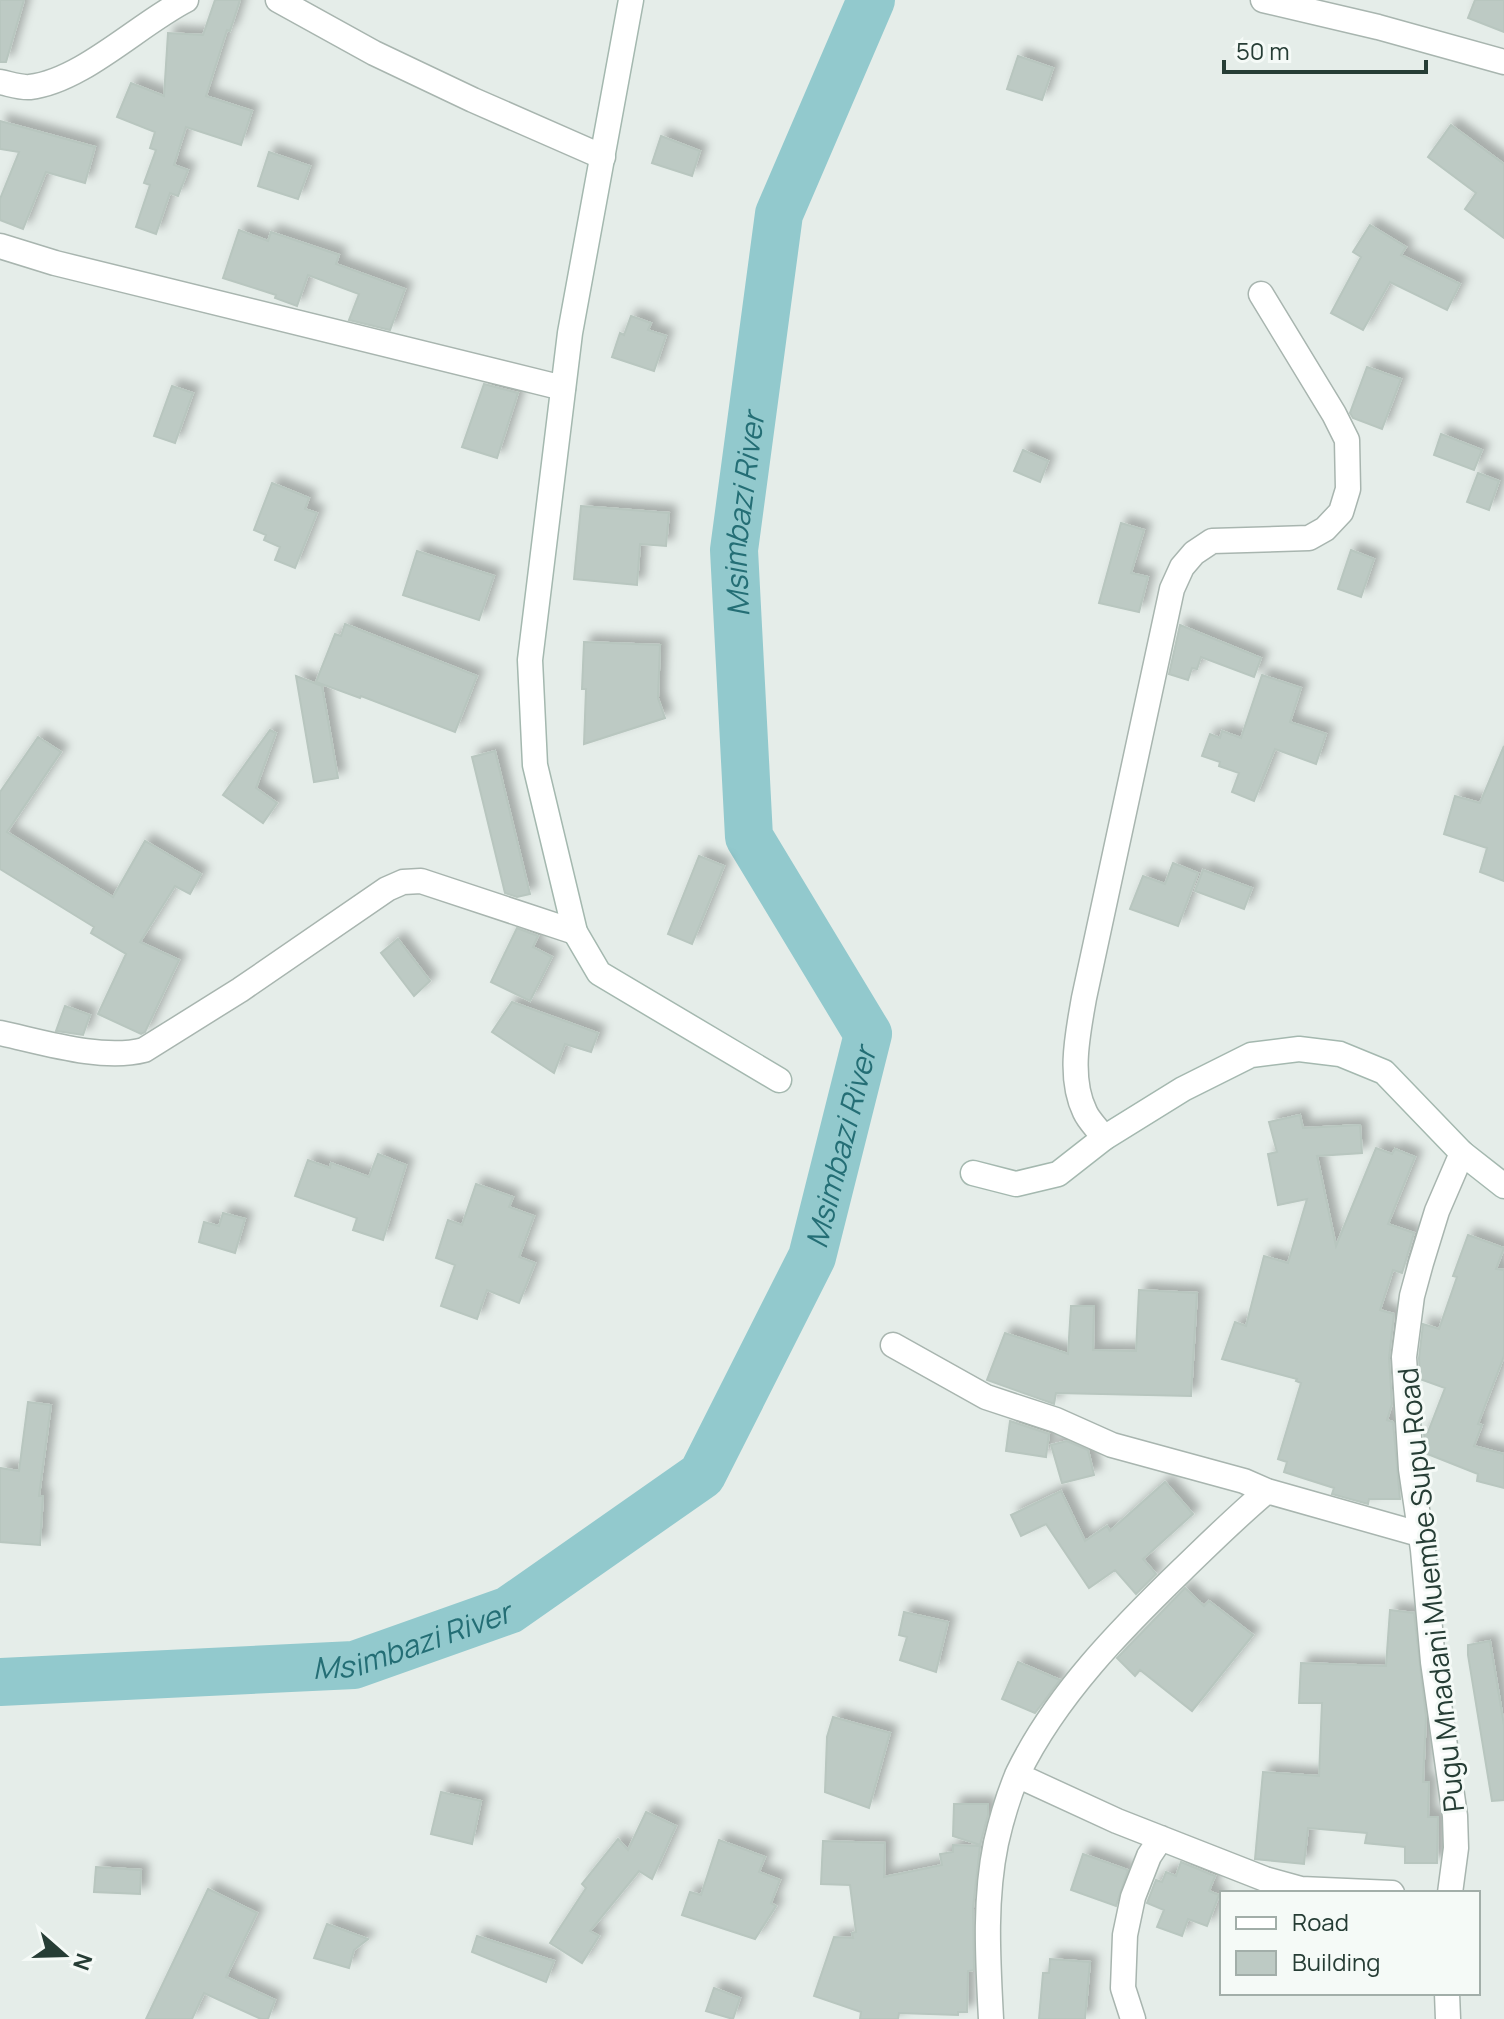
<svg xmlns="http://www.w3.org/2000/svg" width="1504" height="2019" font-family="Manrope,sans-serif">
	<defs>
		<filter id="shadow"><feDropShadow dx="7" dy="-7" stdDeviation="4" flood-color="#0004"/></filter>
	</defs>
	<rect width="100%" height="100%" fill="#e5ede9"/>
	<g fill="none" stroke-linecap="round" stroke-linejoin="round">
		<!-- river -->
		<path stroke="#92c9cd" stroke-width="48" id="s1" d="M 0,1682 L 354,1665 L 509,1610 L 702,1475 L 812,1257 L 868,1034 L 749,837 L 734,550 L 779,214 L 871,0"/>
	</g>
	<!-- building -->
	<path fill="#bdcac4" stroke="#b8c6bf" stroke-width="2" filter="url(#shadow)" d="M 0,0 L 24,0 L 6,62 L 0,62 Z
		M 215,0 L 240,0 L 230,31 L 227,30 L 206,96 L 252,111 L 241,145 L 186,127 L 174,165 L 188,170 L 178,196 L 170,193 L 156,234 L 136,227 L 150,185 L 144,183 L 156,150 L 150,148 L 155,132 L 117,117 L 131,83 L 164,96 L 168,33 L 203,35 Z
		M 1475,0 L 1504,0 L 1504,32 L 1468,18 Z
		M 1018,56 L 1053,68 L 1042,100 L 1007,89 Z
		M 0,121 L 95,147 L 85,183 L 46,172 L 23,229 L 0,220 L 0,199 L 19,152 L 0,149 Z
		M 1451,125 L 1504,164 L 1504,238 L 1465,209 L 1476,193 L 1428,157 Z
		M 661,136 L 700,151 L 692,176 L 652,163 Z
		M 269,152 L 310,166 L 298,199 L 258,186 Z
		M 1370,225 L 1406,247 L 1401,255 L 1460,284 L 1447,310 L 1390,282 L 1363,330 L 1331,313 L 1361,257 L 1353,252 Z
		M 239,230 L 268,241 L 271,232 L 339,255 L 336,264 L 405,289 L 390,330 L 349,320 L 359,294 L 308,275 L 297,306 L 275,298 L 276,295 L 223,278 Z
		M 631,316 L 651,323 L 648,330 L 666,336 L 654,371 L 612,357 L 620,333 L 624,335 Z
		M 1367,367 L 1401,379 L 1382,429 L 1353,418 L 1350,413 Z
		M 484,384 L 518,393 L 497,458 L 462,447 Z
		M 172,386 L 193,393 L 175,443 L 154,436 Z
		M 1441,434 L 1482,450 L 1474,470 L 1434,455 Z
		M 1023,450 L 1048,461 L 1040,482 L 1014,471 Z
		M 1478,473 L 1499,481 L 1489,510 L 1467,502 Z
		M 272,483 L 309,498 L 305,509 L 317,513 L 295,568 L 275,560 L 280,547 L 264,540 L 266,535 L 254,530 Z
		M 581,506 L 669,513 L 666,546 L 640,544 L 637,585 L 574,579 Z
		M 1121,523 L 1144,530 L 1131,573 L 1148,577 L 1139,612 L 1099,603 Z
		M 1351,550 L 1374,559 L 1361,597 L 1338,589 Z
		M 417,551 L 494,576 L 479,620 L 403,595 Z
		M 345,624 L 477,676 L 455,732 L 361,696 L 360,698 L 316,682 L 335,634 L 341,636 Z
		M 1180,625 L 1261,658 L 1254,677 L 1201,657 L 1197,669 L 1192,668 L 1188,680 L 1169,674 Z
		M 584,642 L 660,645 L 658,698 L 665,718 L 584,744 L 586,689 L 582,689 Z
		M 1262,675 L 1301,688 L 1290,722 L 1326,734 L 1316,764 L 1275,749 L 1254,801 L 1232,792 L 1239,773 L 1219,766 L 1220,762 L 1202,756 L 1210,734 L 1220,738 L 1222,731 L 1241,738 Z
		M 296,676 L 322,686 L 338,778 L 314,782 Z
		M 270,730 L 276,733 L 256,788 L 277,803 L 263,823 L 223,795 Z
		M 38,737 L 61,752 L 7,832 L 113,897 L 145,841 L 201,874 L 190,894 L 175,886 L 140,942 L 179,960 L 145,1032 L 141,1034 L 98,1014 L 126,954 L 91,933 L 94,927 L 0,869 L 0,792 Z
		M 1504,746 L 1504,881 L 1480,872 L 1487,848 L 1444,834 L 1455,796 L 1480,803 Z
		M 495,751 L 530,894 L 517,897 L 505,893 L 472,757 Z
		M 699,856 L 724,866 L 692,944 L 668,934 Z
		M 1173,863 L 1198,873 L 1178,926 L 1130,909 L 1143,876 L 1165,884 Z
		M 1203,870 L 1252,888 L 1244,909 L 1195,891 Z
		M 517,928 L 538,936 L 533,947 L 552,957 L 530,1001 L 491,982 Z
		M 398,939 L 430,981 L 414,996 L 381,953 Z
		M 512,1002 L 598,1033 L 591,1052 L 565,1044 L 554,1073 L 492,1032 Z
		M 65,1006 L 90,1015 L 83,1035 L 56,1031 Z
		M 1300,1115 L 1303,1128 L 1360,1125 L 1362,1153 L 1317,1156 L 1336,1246 L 1376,1148 L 1392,1154 L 1395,1149 L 1415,1157 L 1388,1224 L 1414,1233 L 1402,1273 L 1393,1270 L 1380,1310 L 1394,1314 L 1389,1358 L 1392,1404 L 1387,1420 L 1393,1422 L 1400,1499 L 1369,1499 L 1368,1504 L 1332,1494 L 1334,1488 L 1284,1472 L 1287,1462 L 1278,1459 L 1301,1383 L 1296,1381 L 1297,1379 L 1222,1359 L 1235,1322 L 1246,1326 L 1264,1256 L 1288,1263 L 1307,1199 L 1278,1205 L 1268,1154 L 1277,1152 L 1269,1122 Z
		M 378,1154 L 406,1165 L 383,1240 L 353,1230 L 357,1218 L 295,1196 L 308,1160 L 330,1168 L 331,1163 L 369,1177 Z
		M 476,1184 L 513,1197 L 509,1207 L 534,1216 L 519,1257 L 535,1263 L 519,1303 L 487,1290 L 477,1319 L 441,1306 L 455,1265 L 436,1258 L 448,1220 L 462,1225 Z
		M 223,1213 L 245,1219 L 235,1253 L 199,1242 L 204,1222 L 219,1226 Z
		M 1468,1235 L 1504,1248 L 1496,1269 L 1504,1270 L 1504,1356 L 1478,1424 L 1482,1425 L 1474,1446 L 1504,1454 L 1504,1488 L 1477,1481 L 1478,1474 L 1425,1453 L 1424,1431 L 1428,1432 L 1445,1388 L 1420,1379 L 1419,1358 L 1423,1324 L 1439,1329 L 1457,1277 L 1453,1276 Z
		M 1139,1290 L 1197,1293 L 1191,1396 L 1056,1393 L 1054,1404 L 987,1380 L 1005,1333 L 1068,1354 L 1071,1306 L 1094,1306 L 1093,1350 L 1136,1351 Z
		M 28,1402 L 51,1405 L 39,1496 L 43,1496 L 40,1545 L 0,1542 L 0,1468 L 19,1471 Z
		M 1010,1421 L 1049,1434 L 1046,1457 L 1006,1451 Z
		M 1067,1441 L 1088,1450 L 1094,1475 L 1062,1483 L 1051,1445 Z
		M 1165,1482 L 1193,1514 L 1143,1559 L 1156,1574 L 1136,1594 L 1115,1570 L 1089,1588 L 1046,1524 L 1021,1536 L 1011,1515 L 1061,1491 L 1085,1541 L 1107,1526 L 1110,1531 Z
		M 1185,1588 L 1204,1606 L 1209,1601 L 1253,1635 L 1192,1711 L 1140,1670 L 1135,1676 L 1117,1658 Z
		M 1390,1610 L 1414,1613 L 1426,1717 L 1423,1782 L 1429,1782 L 1428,1817 L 1438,1817 L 1437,1863 L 1405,1863 L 1405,1847 L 1365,1843 L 1367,1833 L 1308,1828 L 1304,1864 L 1255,1859 L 1263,1772 L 1319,1776 L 1322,1703 L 1299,1703 L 1301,1663 L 1386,1666 Z
		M 904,1612 L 948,1622 L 936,1672 L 900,1660 L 907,1637 L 899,1635 Z
		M 1490,1641 L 1504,1725 L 1504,1800 L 1492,1801 L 1468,1655 L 1468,1645 Z
		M 1018,1662 L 1060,1680 L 1035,1713 L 1002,1699 Z
		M 833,1717 L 890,1733 L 869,1808 L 825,1792 L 827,1737 Z
		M 441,1792 L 481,1801 L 472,1844 L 431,1834 Z
		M 954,1804 L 988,1804 L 988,1815 L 980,1845 L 953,1836 Z
		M 646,1812 L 676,1826 L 652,1879 L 639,1871 L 590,1931 L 599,1936 L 582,1963 L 550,1943 L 586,1888 L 582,1884 L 618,1839 L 628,1850 Z
		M 719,1840 L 765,1857 L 759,1872 L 780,1880 L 771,1903 L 776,1906 L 755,1939 L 682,1915 L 690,1892 L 701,1895 Z
		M 823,1841 L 885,1843 L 884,1877 L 942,1865 L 940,1854 L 953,1852 L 953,1845 L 980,1846 L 973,1908 L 974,1970 L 968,1971 L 967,2012 L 958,2012 L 958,2015 L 899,2013 L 898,2019 L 860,2019 L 861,2012 L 814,1996 L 834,1937 L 853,1938 L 852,1933 L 856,1932 L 850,1885 L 821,1884 Z
		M 1083,1854 L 1128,1870 L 1116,1906 L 1071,1890 Z
		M 1181,1862 L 1215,1876 L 1209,1891 L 1219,1895 L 1207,1926 L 1188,1919 L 1182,1936 L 1157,1927 L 1164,1910 L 1147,1903 L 1156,1880 L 1162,1882 L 1166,1872 L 1176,1876 Z
		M 96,1867 L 141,1870 L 140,1894 L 94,1892 Z
		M 208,1889 L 257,1913 L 226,1977 L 275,2000 L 268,2019 L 261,2019 L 204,1993 L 192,2019 L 146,2019 Z
		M 327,1924 L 368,1939 L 354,1950 L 349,1968 L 314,1958 Z
		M 477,1936 L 554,1961 L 546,1982 L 472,1952 Z
		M 1050,1959 L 1090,1962 L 1085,2019 L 1039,2019 L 1043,1973 L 1049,1973 Z
		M 714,1988 L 740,1998 L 733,2019 L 706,2011 Z"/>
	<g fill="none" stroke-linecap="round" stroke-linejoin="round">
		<defs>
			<path id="street" d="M 278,0 L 374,53 L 473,100 L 603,157
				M 1263,0 L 1378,27 L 1504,62
				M 0,82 C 10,84 21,88 30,87 C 82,81 139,24 186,0
				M 0,246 L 55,263 L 563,388
				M 0,1033 C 42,1042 102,1061 144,1050 L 240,990 L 387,889 L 403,882 L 421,881 L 575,932
				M 1104,1138 C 1098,1129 1089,1121 1085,1112 C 1068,1077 1078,1033 1084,998 L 1172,589 L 1182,567 L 1194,553 L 1212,541 L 1309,538 L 1325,529 L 1341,512 L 1348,489 L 1347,440 L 1334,414 L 1261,294
				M 893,1345 L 986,1397 L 1056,1420 L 1112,1445 L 1244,1481 L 1267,1491 L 1419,1534
				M 1017,1775 L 1117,1821 L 1265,1879 L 1301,1889 L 1392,1893
				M 1450,1893 L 1456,1848 L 1455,1816 L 1433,1662 L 1423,1550 L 1411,1469 L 1404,1357 L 1412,1296 L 1421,1263 L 1437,1211 L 1462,1153
				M 1447,1993 L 1448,2019
				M 991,2019 C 988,1960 984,1901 996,1843 C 1001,1821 1009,1794 1018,1773 C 1056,1695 1121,1629 1182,1570 C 1210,1543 1237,1516 1267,1491
				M 1133,2019 L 1123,1988 L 1125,1935 L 1133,1897 L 1149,1856 L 1161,1838"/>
			<path id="secondary" d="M 631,0 L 570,333 L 530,660 L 535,765 L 575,932 L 599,973 L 779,1080
				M 973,1173 L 1016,1184 L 1058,1174 L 1104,1138 L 1183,1089 L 1251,1055 L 1299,1049 L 1340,1054 L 1384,1072 L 1462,1153 L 1504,1186"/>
		</defs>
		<!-- street casing -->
		<use href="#street" stroke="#a8b5af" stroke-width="27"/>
		<!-- secondary casing -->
		<use href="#secondary" stroke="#a4b8af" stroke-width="27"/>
		<!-- street -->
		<use href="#street" stroke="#fff" stroke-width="24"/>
		<!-- secondary -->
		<use href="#secondary" stroke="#fff" stroke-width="24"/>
	</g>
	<g text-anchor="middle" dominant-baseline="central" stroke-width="6" stroke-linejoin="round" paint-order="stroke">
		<!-- street labels -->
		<g font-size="28" fill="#263d35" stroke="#f5faf7">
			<text transform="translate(1430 1590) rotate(-96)">Pugu Mnadani Muembe Supu Road</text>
		</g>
		<!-- water labels -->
		<g font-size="30" font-style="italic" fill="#246e75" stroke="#f5faf7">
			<text stroke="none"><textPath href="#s1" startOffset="1782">Msimbazi River</textPath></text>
			<text stroke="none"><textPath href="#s1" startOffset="1112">Msimbazi River</textPath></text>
			<text stroke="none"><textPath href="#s1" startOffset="416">Msimbazi River</textPath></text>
		</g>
	</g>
	<!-- legend -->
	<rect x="1220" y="1891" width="260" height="104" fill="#f5faf7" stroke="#a2aea9" stroke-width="2"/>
	<rect x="1236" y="1917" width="40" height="12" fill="#ffffff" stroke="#a2aea9" stroke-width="2"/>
	<text x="1292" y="1931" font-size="24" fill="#263d35">Road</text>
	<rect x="1236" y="1951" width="40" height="24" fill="#bdcac4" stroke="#a2aea9" stroke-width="2"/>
	<text x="1292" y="1971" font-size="24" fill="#263d35">Building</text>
	<!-- north arrow -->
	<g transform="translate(64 1955) rotate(110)" stroke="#f5faf7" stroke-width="6" paint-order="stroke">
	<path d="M0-6L14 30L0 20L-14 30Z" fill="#263d35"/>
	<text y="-12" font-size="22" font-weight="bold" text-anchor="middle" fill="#263d35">N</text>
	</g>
	<!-- scale -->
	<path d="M1224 60v12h202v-12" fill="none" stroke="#263d35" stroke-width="4"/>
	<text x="1236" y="60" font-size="24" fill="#263d35" stroke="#f5faf7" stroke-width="6" paint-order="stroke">50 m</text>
</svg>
